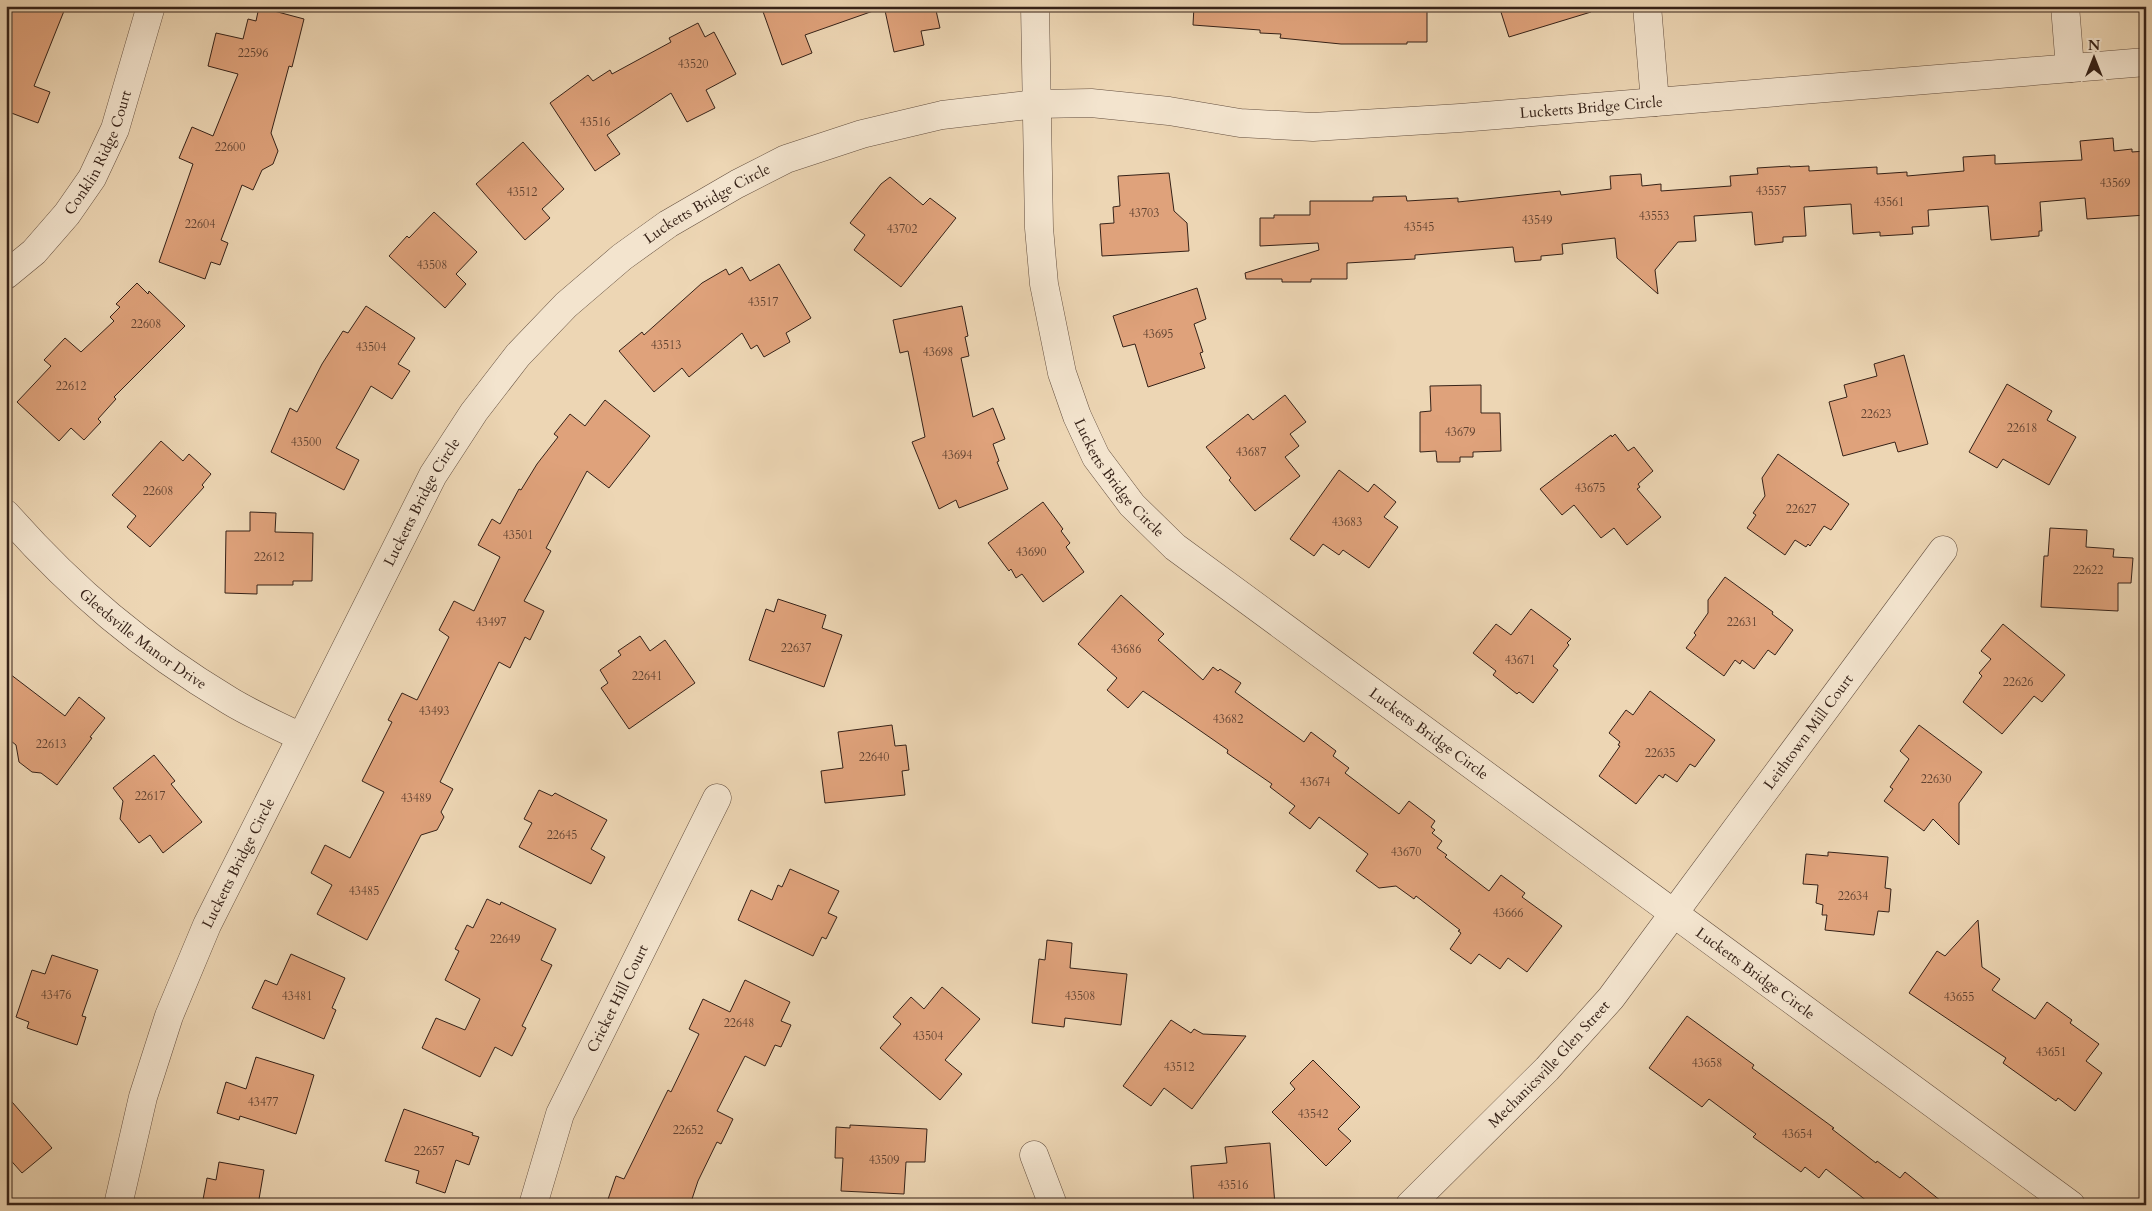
<svg xmlns="http://www.w3.org/2000/svg" width="2152" height="1211" font-family="Cardo,serif">
	<rect width="100%" height="100%" fill="#edd6b4"/>
	<filter id="stains"><feTurbulence type="fractalNoise" baseFrequency=".004" numOctaves="4"/><feColorMatrix values="0 0 0 0 .2 0 0 0 0 .09 0 0 0 0 .02 0 0 0 .5 -.17"/></filter>
	<radialGradient id="worn" r=".72"><stop offset=".6" stop-color="#630" stop-opacity="0"/><stop offset="1" stop-color="#630" stop-opacity=".3"/></radialGradient>
	<!-- building -->
	<path fill="#dfa27b" stroke="#362218" d="M 6,6 L 66,6 L 34,86 L 50,92 L 38,123 L 6,111 Z
		M 761,6 L 875,6 L 876,10 L 805,35 L 812,53 L 782,65 Z
		M 884,6 L 935,6 L 940,28 L 921,31 L 924,45 L 894,52 Z
		M 1194,6 L 1427,6 L 1427,42 L 1407,42 L 1407,44 L 1341,44 L 1280,38 L 1281,34 L 1260,33 L 1260,30 L 1193,25 Z
		M 1499,6 L 1590,6 L 1591,12 L 1509,37 Z
		M 259,7 L 304,19 L 292,67 L 289,66 L 271,133 L 278,151 L 273,164 L 262,170 L 253,190 L 242,185 L 221,240 L 228,243 L 220,265 L 211,262 L 205,279 L 159,262 L 193,164 L 179,158 L 192,127 L 213,136 L 238,74 L 208,66 L 216,33 L 243,39 L 248,19 L 256,21 Z
		M 698,23 L 705,37 L 714,32 L 736,74 L 706,90 L 715,108 L 687,122 L 671,93 L 607,135 L 620,154 L 595,171 L 550,103 L 588,75 L 593,81 L 610,70 L 612,74 L 671,42 L 669,38 Z
		M 2113,138 L 2114,151 L 2132,149 L 2132,152 L 2146,151 L 2146,215 L 2087,219 L 2085,198 L 2040,202 L 2042,231 L 2039,231 L 2039,236 L 1991,240 L 1988,206 L 1928,210 L 1929,226 L 1912,227 L 1913,234 L 1880,236 L 1880,232 L 1853,234 L 1851,204 L 1804,207 L 1806,236 L 1783,237 L 1783,242 L 1755,245 L 1752,212 L 1694,216 L 1696,241 L 1678,242 L 1655,270 L 1658,294 L 1617,258 L 1615,238 L 1562,244 L 1563,254 L 1541,256 L 1541,260 L 1515,262 L 1513,247 L 1415,255 L 1415,259 L 1347,263 L 1347,279 L 1311,279 L 1311,282 L 1282,282 L 1282,279 L 1246,279 L 1245,273 L 1319,250 L 1318,243 L 1260,246 L 1260,218 L 1274,218 L 1274,215 L 1310,215 L 1310,201 L 1373,201 L 1373,197 L 1406,196 L 1407,201 L 1458,198 L 1458,202 L 1560,191 L 1561,195 L 1611,189 L 1610,176 L 1641,174 L 1642,186 L 1661,184 L 1661,191 L 1731,186 L 1730,176 L 1758,174 L 1757,168 L 1790,166 L 1790,167 L 1809,166 L 1809,171 L 1877,167 L 1877,174 L 1907,172 L 1907,176 L 1964,171 L 1963,157 L 1995,155 L 1995,164 L 2082,160 L 2080,141 Z
		M 523,142 L 564,189 L 542,209 L 550,218 L 525,240 L 476,184 Z
		M 1169,173 L 1174,211 L 1187,223 L 1189,251 L 1102,256 L 1100,224 L 1114,223 L 1113,207 L 1120,206 L 1118,176 Z
		M 890,177 L 923,205 L 930,198 L 956,218 L 901,287 L 854,250 L 865,235 L 850,223 L 881,184 Z
		M 434,212 L 477,252 L 456,274 L 466,284 L 445,308 L 389,256 L 407,236 L 409,238 Z
		M 779,264 L 811,318 L 786,333 L 790,342 L 764,357 L 757,345 L 751,349 L 742,333 L 689,377 L 682,368 L 654,392 L 619,351 L 642,332 L 644,335 L 702,283 L 726,269 L 729,275 L 742,267 L 750,281 Z
		M 137,283 L 148,294 L 149,291 L 185,326 L 114,397 L 116,399 L 98,419 L 101,422 L 84,440 L 71,428 L 59,441 L 17,402 L 51,366 L 44,360 L 65,338 L 81,352 L 114,321 L 110,317 L 120,307 L 116,304 Z
		M 1197,288 L 1206,319 L 1194,324 L 1203,352 L 1200,353 L 1205,368 L 1148,387 L 1135,344 L 1123,347 L 1113,316 Z
		M 366,306 L 415,338 L 398,364 L 410,371 L 392,399 L 371,386 L 336,448 L 359,460 L 344,490 L 271,452 L 290,408 L 297,412 L 322,364 L 343,331 L 348,333 Z
		M 962,306 L 968,336 L 965,337 L 969,356 L 961,358 L 973,417 L 993,408 L 1005,439 L 993,444 L 999,461 L 997,462 L 1008,489 L 959,508 L 956,500 L 939,509 L 912,442 L 925,437 L 908,351 L 900,353 L 893,320 Z
		M 1904,355 L 1928,444 L 1898,452 L 1895,442 L 1843,456 L 1829,402 L 1847,397 L 1844,385 L 1877,376 L 1874,364 Z
		M 2007,384 L 2052,411 L 2047,420 L 2076,437 L 2049,485 L 2003,459 L 1997,468 L 1969,452 Z
		M 1481,385 L 1481,413 L 1500,413 L 1501,451 L 1473,452 L 1473,457 L 1460,457 L 1460,462 L 1437,462 L 1436,451 L 1420,452 L 1420,412 L 1431,411 L 1430,386 Z
		M 1285,395 L 1306,422 L 1290,434 L 1299,446 L 1285,457 L 1300,476 L 1255,511 L 1229,480 L 1231,478 L 1206,447 L 1248,414 L 1253,420 Z
		M 605,400 L 650,436 L 609,488 L 587,471 L 546,548 L 551,551 L 524,601 L 544,611 L 530,640 L 525,637 L 510,668 L 499,662 L 440,782 L 453,789 L 441,812 L 444,817 L 437,830 L 421,835 L 367,940 L 317,914 L 332,885 L 311,873 L 325,845 L 350,858 L 384,792 L 362,781 L 392,722 L 388,720 L 402,693 L 417,700 L 449,637 L 439,630 L 454,601 L 474,611 L 500,557 L 478,545 L 492,519 L 500,524 L 519,489 L 521,490 L 537,464 L 558,437 L 554,434 L 570,414 L 585,426 Z
		M 1615,434 L 1628,451 L 1634,447 L 1653,471 L 1638,484 L 1640,487 L 1637,489 L 1661,517 L 1627,545 L 1614,528 L 1601,538 L 1574,505 L 1562,515 L 1540,489 L 1611,435 L 1612,437 Z
		M 161,441 L 183,461 L 189,454 L 211,474 L 202,485 L 204,487 L 150,547 L 127,527 L 136,516 L 112,495 Z
		M 1778,454 L 1849,504 L 1831,530 L 1824,526 L 1810,546 L 1808,544 L 1806,547 L 1795,540 L 1785,555 L 1747,528 L 1756,515 L 1753,513 L 1765,496 L 1762,478 Z
		M 1339,470 L 1368,492 L 1374,484 L 1396,502 L 1384,517 L 1398,527 L 1369,568 L 1343,550 L 1339,555 L 1323,544 L 1314,556 L 1290,539 Z
		M 1043,502 L 1063,529 L 1061,531 L 1070,543 L 1066,547 L 1084,572 L 1043,602 L 1022,574 L 1016,578 L 1011,569 L 1009,571 L 988,543 Z
		M 250,512 L 276,513 L 275,532 L 313,533 L 312,581 L 293,581 L 293,585 L 257,585 L 257,594 L 225,593 L 226,531 L 250,531 Z
		M 2050,528 L 2087,530 L 2086,547 L 2114,549 L 2113,557 L 2133,558 L 2131,583 L 2118,583 L 2118,611 L 2041,607 L 2044,556 L 2048,556 Z
		M 1725,577 L 1773,612 L 1772,614 L 1793,630 L 1775,655 L 1768,650 L 1754,669 L 1742,660 L 1740,664 L 1735,660 L 1724,676 L 1686,648 L 1696,635 L 1694,633 L 1708,613 L 1708,600 Z
		M 1121,595 L 1164,634 L 1158,640 L 1203,680 L 1213,667 L 1218,671 L 1220,669 L 1241,683 L 1235,692 L 1268,716 L 1304,742 L 1311,732 L 1336,751 L 1333,756 L 1349,768 L 1345,773 L 1399,814 L 1409,801 L 1435,821 L 1431,827 L 1435,830 L 1432,833 L 1442,841 L 1437,848 L 1447,855 L 1445,857 L 1489,891 L 1501,875 L 1525,893 L 1522,897 L 1562,926 L 1527,972 L 1508,958 L 1500,969 L 1479,954 L 1471,964 L 1450,949 L 1461,933 L 1458,931 L 1460,930 L 1416,896 L 1414,899 L 1396,886 L 1379,888 L 1356,871 L 1368,854 L 1319,817 L 1310,829 L 1289,813 L 1295,806 L 1270,787 L 1272,784 L 1227,753 L 1228,750 L 1143,691 L 1128,708 L 1107,690 L 1117,678 L 1078,644 Z
		M 778,599 L 826,615 L 822,628 L 842,635 L 824,687 L 749,660 L 766,609 L 774,612 Z
		M 1531,609 L 1571,639 L 1567,643 L 1569,645 L 1553,666 L 1558,670 L 1533,703 L 1519,692 L 1517,694 L 1493,675 L 1496,671 L 1473,653 L 1496,624 L 1511,635 Z
		M 2003,624 L 2065,675 L 2042,702 L 2034,696 L 2002,734 L 1963,702 L 1982,676 L 1979,673 L 1991,659 L 1981,651 Z
		M 640,636 L 650,651 L 665,640 L 695,683 L 629,729 L 601,688 L 608,683 L 600,670 L 621,655 L 618,651 Z
		M 6,671 L 65,716 L 79,697 L 105,718 L 90,737 L 92,738 L 57,785 L 41,773 L 32,772 L 19,762 L 16,745 L 6,737 Z
		M 1650,691 L 1715,740 L 1695,767 L 1690,764 L 1677,782 L 1665,774 L 1663,778 L 1659,775 L 1636,804 L 1599,776 L 1620,746 L 1618,745 L 1620,742 L 1609,733 L 1626,710 L 1633,715 Z
		M 892,725 L 895,746 L 906,745 L 909,770 L 902,771 L 905,795 L 825,803 L 821,771 L 843,768 L 838,732 Z
		M 1919,725 L 1982,772 L 1959,803 L 1959,845 L 1933,819 L 1924,831 L 1884,801 L 1893,789 L 1890,787 L 1909,759 L 1900,751 Z
		M 154,755 L 175,781 L 171,784 L 202,822 L 163,853 L 150,835 L 139,843 L 120,819 L 123,801 L 113,788 Z
		M 539,790 L 552,796 L 555,793 L 607,820 L 591,849 L 605,857 L 591,884 L 519,847 L 532,823 L 524,819 Z
		M 1828,852 L 1888,857 L 1885,888 L 1891,889 L 1889,912 L 1878,911 L 1874,935 L 1825,930 L 1827,915 L 1822,915 L 1823,905 L 1816,903 L 1818,885 L 1803,884 L 1806,854 L 1828,856 Z
		M 790,869 L 839,891 L 828,913 L 837,917 L 826,939 L 822,937 L 813,956 L 738,920 L 751,890 L 772,900 L 778,885 L 782,887 Z
		M 487,899 L 500,905 L 501,902 L 556,929 L 541,960 L 552,965 L 522,1026 L 526,1028 L 512,1056 L 495,1047 L 480,1077 L 422,1048 L 436,1018 L 465,1030 L 480,999 L 445,980 L 459,951 L 455,949 L 467,925 L 473,928 Z
		M 1978,920 L 1982,967 L 2000,979 L 1992,990 L 2035,1019 L 2047,1002 L 2072,1020 L 2070,1023 L 2099,1044 L 2086,1061 L 2102,1073 L 2075,1111 L 2058,1098 L 2056,1101 L 2003,1063 L 2006,1058 L 1909,993 L 1937,951 L 1945,956 Z
		M 1047,940 L 1072,943 L 1070,968 L 1127,974 L 1121,1025 L 1065,1018 L 1064,1027 L 1032,1023 L 1039,959 L 1045,960 Z
		M 291,954 L 345,978 L 332,1008 L 336,1010 L 324,1039 L 252,1008 L 265,980 L 277,985 Z
		M 52,955 L 98,970 L 82,1016 L 86,1017 L 77,1045 L 27,1028 L 29,1022 L 16,1017 L 32,970 L 45,974 Z
		M 745,980 L 790,1002 L 781,1021 L 791,1025 L 781,1047 L 775,1045 L 765,1066 L 745,1056 L 717,1111 L 733,1119 L 721,1144 L 717,1142 L 698,1181 L 690,1205 L 606,1205 L 616,1176 L 624,1179 L 668,1090 L 671,1092 L 699,1034 L 689,1029 L 703,999 L 730,1012 Z
		M 942,987 L 980,1019 L 945,1060 L 962,1074 L 940,1100 L 880,1048 L 901,1024 L 893,1017 L 911,997 L 924,1009 Z
		M 1687,1016 L 1754,1065 L 1752,1068 L 1834,1128 L 1832,1129 L 1876,1163 L 1877,1161 L 1900,1178 L 1905,1172 L 1946,1205 L 1872,1205 L 1826,1169 L 1819,1178 L 1805,1167 L 1801,1172 L 1753,1137 L 1756,1134 L 1709,1099 L 1702,1107 L 1649,1068 Z
		M 1171,1020 L 1191,1033 L 1194,1029 L 1203,1034 L 1246,1036 L 1192,1109 L 1164,1088 L 1151,1106 L 1123,1086 Z
		M 256,1057 L 314,1075 L 296,1134 L 240,1116 L 239,1120 L 217,1113 L 226,1082 L 246,1089 Z
		M 1313,1060 L 1360,1107 L 1338,1129 L 1351,1141 L 1326,1166 L 1272,1112 L 1295,1089 L 1290,1083 Z
		M 6,1095 L 52,1148 L 22,1173 L 6,1155 Z
		M 404,1109 L 473,1133 L 472,1135 L 479,1137 L 469,1165 L 456,1160 L 445,1193 L 416,1183 L 419,1171 L 385,1161 Z
		M 850,1125 L 927,1129 L 925,1162 L 906,1162 L 904,1194 L 841,1191 L 843,1158 L 835,1158 L 836,1127 L 850,1128 Z
		M 1270,1143 L 1275,1205 L 1194,1205 L 1191,1166 L 1227,1163 L 1225,1147 Z
		M 219,1162 L 264,1170 L 258,1205 L 202,1205 L 207,1178 L 216,1180 Z"/>
	<g fill="none" stroke-linecap="round" stroke-linejoin="round">
		<defs>
			<g id="minor">
				<path id="s1" d="M 1035,6 L 1039,228 L 1044,284 L 1062,373 L 1077,416 L 1096,457 L 1132,505 L 1175,547 L 2071,1205"/>
				<path d="M 1647,6 L 1655,102"/>
				<path d="M 2065,6 L 2070,68"/>
				<path id="s2" d="M 6,275 L 34,252 L 67,214 L 92,178 L 115,129 L 151,6"/>
				<path id="s3" d="M 6,514 C 74,591 142,648 230,701 C 253,715 277,725 301,737"/>
				<path d="M 1034,1155 L 1053,1205"/>
				<path id="s4" d="M 118,1205 L 143,1097 L 169,1016 L 207,925 L 433,475 L 474,412 L 518,355 L 566,305 L 622,257 L 668,224 L 737,184 L 786,159 L 862,134 L 942,115 L 1037,104 L 1091,103 L 1169,111 L 1240,123 L 1313,127 L 1460,118 L 2146,62"/>
				<path id="s5" d="M 533,1205 L 560,1114 L 717,798"/>
				<path id="s6" d="M 1410,1205 L 1547,1069 L 1611,998 L 1943,550"/>
			</g>
		</defs>
		<!-- minor casing -->
		<use href="#minor" stroke="#644f3f" stroke-width="29"/>
		<!-- minor -->
		<use href="#minor" stroke="#f3e4ce" stroke-width="28"/>
	</g>
	<g text-anchor="middle" dominant-baseline="central" stroke-width="4" stroke-linejoin="round" paint-order="stroke">
		<!-- number labels -->
		<g font-size="12" fill="#604231">
			<text x="253" y="53">22596</text>
			<text x="693" y="64">43520</text>
			<text x="595" y="122">43516</text>
			<text x="230" y="147">22600</text>
			<text x="2115" y="183">43569</text>
			<text x="1771" y="191">43557</text>
			<text x="522" y="192">43512</text>
			<text x="1889" y="202">43561</text>
			<text x="1144" y="213">43703</text>
			<text x="1654" y="216">43553</text>
			<text x="1537" y="220">43549</text>
			<text x="200" y="224">22604</text>
			<text x="1419" y="227">43545</text>
			<text x="902" y="229">43702</text>
			<text x="432" y="265">43508</text>
			<text x="763" y="302">43517</text>
			<text x="146" y="324">22608</text>
			<text x="1158" y="334">43695</text>
			<text x="666" y="345">43513</text>
			<text x="371" y="347">43504</text>
			<text x="938" y="352">43698</text>
			<text x="71" y="386">22612</text>
			<text x="1876" y="414">22623</text>
			<text x="2022" y="428">22618</text>
			<text x="1460" y="432">43679</text>
			<text x="306" y="442">43500</text>
			<text x="1251" y="452">43687</text>
			<text x="957" y="455">43694</text>
			<text x="1590" y="488">43675</text>
			<text x="158" y="491">22608</text>
			<text x="1801" y="509">22627</text>
			<text x="1347" y="522">43683</text>
			<text x="518" y="535">43501</text>
			<text x="1031" y="552">43690</text>
			<text x="269" y="557">22612</text>
			<text x="2088" y="570">22622</text>
			<text x="491" y="622">43497</text>
			<text x="1742" y="622">22631</text>
			<text x="796" y="648">22637</text>
			<text x="1126" y="649">43686</text>
			<text x="1520" y="660">43671</text>
			<text x="647" y="676">22641</text>
			<text x="2018" y="682">22626</text>
			<text x="434" y="711">43493</text>
			<text x="1228" y="719">43682</text>
			<text x="51" y="744">22613</text>
			<text x="1660" y="753">22635</text>
			<text x="874" y="757">22640</text>
			<text x="1936" y="779">22630</text>
			<text x="1315" y="782">43674</text>
			<text x="150" y="796">22617</text>
			<text x="416" y="798">43489</text>
			<text x="562" y="835">22645</text>
			<text x="1406" y="852">43670</text>
			<text x="364" y="891">43485</text>
			<text x="1853" y="896">22634</text>
			<text x="1508" y="913">43666</text>
			<text x="505" y="939">22649</text>
			<text x="56" y="995">43476</text>
			<text x="297" y="996">43481</text>
			<text x="1080" y="996">43508</text>
			<text x="1959" y="997">43655</text>
			<text x="739" y="1023">22648</text>
			<text x="928" y="1036">43504</text>
			<text x="2051" y="1052">43651</text>
			<text x="1707" y="1063">43658</text>
			<text x="1179" y="1067">43512</text>
			<text x="263" y="1102">43477</text>
			<text x="1313" y="1114">43542</text>
			<text x="688" y="1130">22652</text>
			<text x="1797" y="1134">43654</text>
			<text x="429" y="1151">22657</text>
			<text x="884" y="1160">43509</text>
			<text x="1233" y="1185">43516</text>
		</g>
		<!-- street labels -->
		<g font-size="15" fill="#362218" stroke="#f3e4ce">
			<text stroke="none"><textPath href="#s4" startOffset="2094">Lucketts Bridge Circle</textPath></text>
			<text stroke="none"><textPath href="#s2" startOffset="156">Conklin Ridge Court</textPath></text>
			<text stroke="none"><textPath href="#s4" startOffset="1189">Lucketts Bridge Circle</textPath></text>
			<text stroke="none"><textPath href="#s1" startOffset="490">Lucketts Bridge Circle</textPath></text>
			<text stroke="none"><textPath href="#s4" startOffset="769">Lucketts Bridge Circle</textPath></text>
			<text stroke="none"><textPath href="#s3" startOffset="186">Gleedsville Manor Drive</textPath></text>
			<text stroke="none"><textPath href="#s6" startOffset="620">Leithtown Mill Court</textPath></text>
			<text stroke="none"><textPath href="#s1" startOffset="895">Lucketts Bridge Circle</textPath></text>
			<text stroke="none"><textPath href="#s4" startOffset="364">Lucketts Bridge Circle</textPath></text>
			<text stroke="none"><textPath href="#s1" startOffset="1300">Lucketts Bridge Circle</textPath></text>
			<text stroke="none"><textPath href="#s5" startOffset="224">Cricket Hill Court</textPath></text>
			<text stroke="none"><textPath href="#s6" startOffset="198">Mechanicsville Glen Street</textPath></text>
		</g>
	</g>
	<!-- margin -->
	<rect width="2152" height="1211" fill="none" stroke="#edd6b4" stroke-width="25"/>
	<rect x="8" y="8" width="2137" height="1196" fill="none" stroke="#362218" stroke-width="2.5"/>
	<rect x="12" y="12" width="2127" height="1186" fill="none" stroke="#362218"/>
	<!-- north arrow -->
	<g transform="translate(2094 58)" stroke="#f3e4ce" stroke-width="4" paint-order="stroke">
	<path d="M0-4L9 19L0 12L-9 19Z" fill="#362218"/>
	<text y="-8" font-size="14" font-weight="bold" text-anchor="middle" fill="#362218">N</text>
	</g>
	<rect width="100%" height="100%" filter="url(#stains)"/>
	<rect width="100%" height="100%" fill="url(#worn)"/>
</svg>
